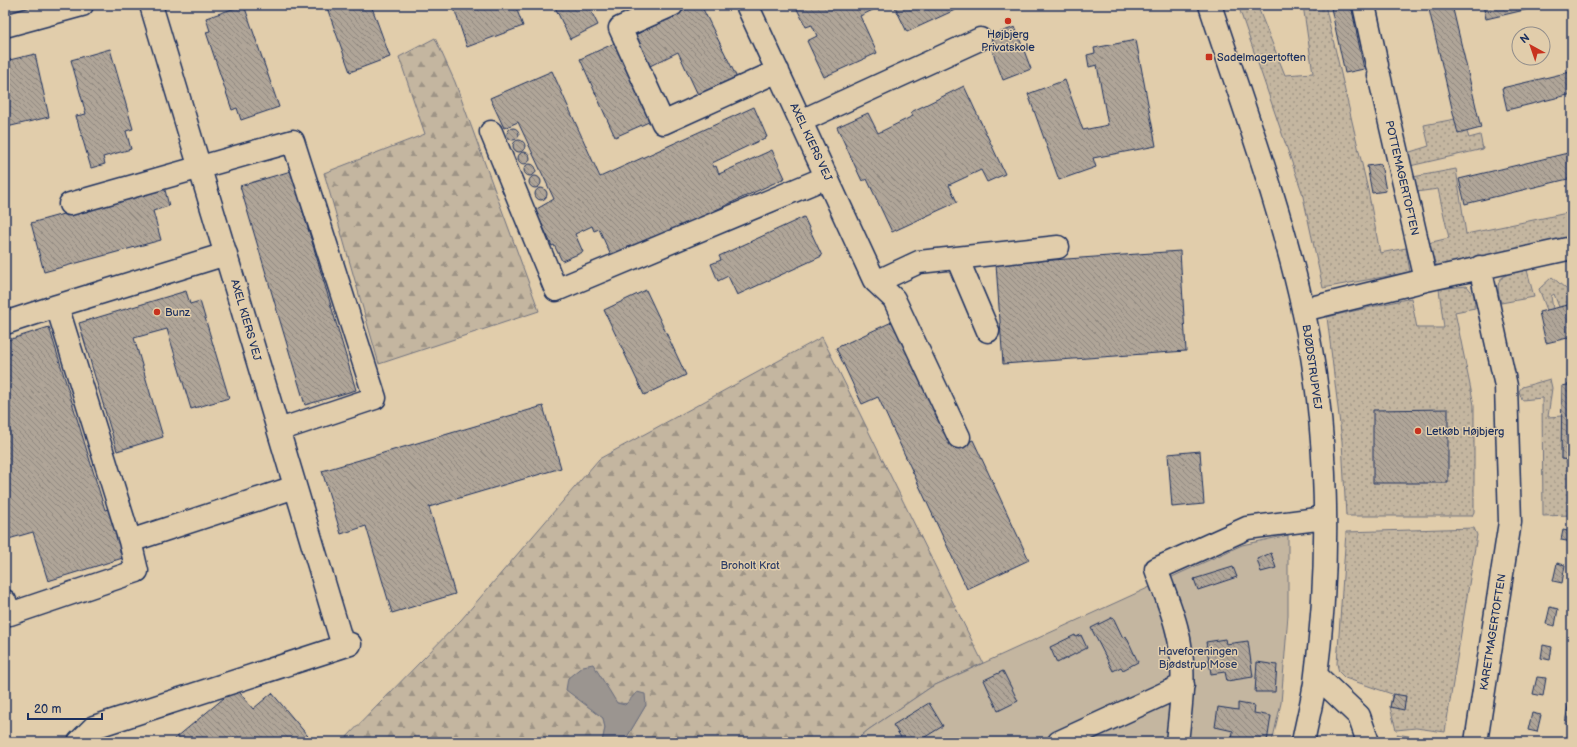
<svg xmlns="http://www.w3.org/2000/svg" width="1577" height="747" font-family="'Balsamiq Sans',sans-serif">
	<defs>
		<pattern id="grass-dots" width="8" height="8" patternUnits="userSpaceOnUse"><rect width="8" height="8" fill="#c4b6a0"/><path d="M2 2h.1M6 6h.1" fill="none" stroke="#9e9486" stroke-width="1.8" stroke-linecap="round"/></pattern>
		<pattern id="forest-firs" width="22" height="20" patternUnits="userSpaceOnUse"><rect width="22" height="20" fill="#c4b6a0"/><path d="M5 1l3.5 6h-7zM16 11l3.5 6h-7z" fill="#9e9486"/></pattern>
		<pattern id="building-back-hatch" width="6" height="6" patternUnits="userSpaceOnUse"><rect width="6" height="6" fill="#b0a598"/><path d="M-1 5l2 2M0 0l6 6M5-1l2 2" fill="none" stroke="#8e877f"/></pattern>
	</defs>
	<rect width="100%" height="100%" fill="#e1cdab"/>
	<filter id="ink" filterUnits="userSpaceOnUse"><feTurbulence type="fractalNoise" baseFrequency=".025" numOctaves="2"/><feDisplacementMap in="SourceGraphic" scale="8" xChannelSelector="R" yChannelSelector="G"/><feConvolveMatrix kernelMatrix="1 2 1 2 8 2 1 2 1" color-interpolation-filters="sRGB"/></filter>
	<g filter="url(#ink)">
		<!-- grass -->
		<path fill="url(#grass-dots)" stroke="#70727f" d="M 1238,5 L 1257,5 L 1285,75 L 1313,73 L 1303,5 L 1325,5 L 1368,190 L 1380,253 L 1406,248 L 1410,272 L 1323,288 L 1302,192 Z
			M 1455,119 L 1467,132 L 1469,138 L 1480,135 L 1483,149 L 1410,166 L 1407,153 L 1429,146 L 1424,125 Z
			M 1456,169 L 1466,234 L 1572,212 L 1572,236 L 1441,266 L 1436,265 L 1428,243 L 1449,238 L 1438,189 L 1416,192 L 1413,177 Z
			M 1527,270 L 1534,297 L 1501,303 C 1493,275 1502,275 1527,270 Z
			M 1552,277 L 1572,294 L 1572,304 L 1559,307 L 1554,294 L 1551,296 L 1553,309 L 1547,310 L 1539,289 Z
			M 1467,286 L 1474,295 L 1475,308 L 1455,312 L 1474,405 L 1474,512 L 1472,516 L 1346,516 L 1342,441 L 1327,317 L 1411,298 L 1417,328 L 1444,328 L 1439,289 Z
			M 1550,379 L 1552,388 L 1548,417 L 1562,416 L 1561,459 L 1570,460 L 1570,478 L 1572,478 L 1572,515 L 1543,516 L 1542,398 L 1522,400 L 1519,391 L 1522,387 Z
			M 1474,528 L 1477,535 L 1445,732 L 1416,728 L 1396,730 L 1390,707 L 1392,694 L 1345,678 L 1339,672 L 1337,664 L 1346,532 Z
			M 1397,734 L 1441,742 L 1401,742 Z"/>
		<!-- forest -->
		<path fill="url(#forest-firs)" stroke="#70727f" d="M 435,38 L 455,82 L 539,311 L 379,364 L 324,173 L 425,134 L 399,57 Z
			M 822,337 L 983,663 L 931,687 L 868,730 L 854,742 L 624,742 L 646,705 L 617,703 L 566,689 L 603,718 L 605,728 L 602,742 L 342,742 L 461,620 L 599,459 Z"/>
		<!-- garden -->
		<path fill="#c4b6a0" stroke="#70727f" d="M 1288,535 L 1288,615 L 1281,703 L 1272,742 L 854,742 L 868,730 L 931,687 L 1242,545 Z"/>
		<!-- water -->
		<path fill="#9b9590" stroke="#686c7c" d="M 593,664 L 617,703 L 625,705 L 637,692 L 645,694 L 646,705 L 624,742 L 602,742 L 605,728 L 603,718 L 566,690 L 568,678 L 583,666 Z"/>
		<!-- building -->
		<path fill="url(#building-back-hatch)" stroke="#1b2f5e" d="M 244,5 L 279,107 L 241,120 L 237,108 L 232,110 L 206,32 L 210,31 L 206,18 Z
			M 326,5 L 371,5 L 390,57 L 350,72 Z
			M 453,5 L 469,5 L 471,10 L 485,5 L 515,5 L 523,26 L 467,47 Z
			M 554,5 L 599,5 L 590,9 L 598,25 L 570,39 Z
			M 695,5 L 701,5 L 737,78 L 699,97 L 678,52 L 648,67 L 633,36 Z
			M 795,5 L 875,5 L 877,8 L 860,16 L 877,53 L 824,77 L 807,41 L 817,36 L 812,25 L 806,27 Z
			M 894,5 L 955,5 L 957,9 L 907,32 Z
			M 1344,5 L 1351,5 L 1364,69 L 1345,73 L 1331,8 Z
			M 1428,5 L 1452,5 L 1481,128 L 1458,134 Z
			M 1483,5 L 1546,5 L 1486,19 Z
			M 1015,27 L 1031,69 L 1003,80 L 987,37 Z
			M 1136,40 L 1156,146 L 1093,158 L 1096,167 L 1059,180 L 1028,94 L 1065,80 L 1083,130 L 1108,125 L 1097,65 L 1089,67 L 1087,55 L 1095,53 L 1094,48 Z
			M 615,43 L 651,121 L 615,137 L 580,59 Z
			M 110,49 L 133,129 L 126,131 L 131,149 L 103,157 L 105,164 L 91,168 L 76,116 L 86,114 L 71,60 Z
			M 35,54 L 49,117 L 7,127 L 5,120 L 5,61 Z
			M 552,71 L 600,177 L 754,107 L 767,137 L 712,163 L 714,167 L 716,166 L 719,174 L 772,150 L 785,178 L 612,258 L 599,229 L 594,231 L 592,226 L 575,234 L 583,252 L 562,261 L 554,245 L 552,246 L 535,210 L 554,199 L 518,122 L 504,128 L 490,98 Z
			M 1570,72 L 1572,94 L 1507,110 L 1502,88 Z
			M 964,86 L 1005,174 L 987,182 L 981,170 L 949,185 L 957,202 L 892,232 L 867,179 L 862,181 L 837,127 L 868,113 L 878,133 L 913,116 L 911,112 Z
			M507 134a6 6 0 1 1 12 0a6 6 0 1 1-12 0Z
			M513 146a6 6 0 1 1 12 0a6 6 0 1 1-12 0Z
			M518 158a6 6 0 1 1 12 0a6 6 0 1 1-12 0Z
			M 1572,152 L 1572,178 L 1465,204 L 1459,179 Z
			M524 170a6 6 0 1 1 12 0a6 6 0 1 1-12 0Z
			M 1381,164 L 1386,191 L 1372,193 L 1367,166 Z
			M 291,171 L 356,390 L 305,405 L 240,186 Z
			M529 182a6 6 0 1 1 12 0a6 6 0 1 1-12 0Z
			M 164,186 L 169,206 L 153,211 L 161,240 L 44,272 L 31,223 Z
			M535 194a6 6 0 1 1 12 0a6 6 0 1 1-12 0Z
			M 804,217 L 822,256 L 737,295 L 728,276 L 718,281 L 711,264 L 721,260 L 719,256 Z
			M 1180,251 L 1186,351 L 1003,364 L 996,264 Z
			M 646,290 L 686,375 L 644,395 L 604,310 Z
			M 186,291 L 190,304 L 200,301 L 229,398 L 191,409 L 167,329 L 134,338 L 163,437 L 117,451 L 79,323 Z
			M 1572,304 L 1572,337 L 1546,343 L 1539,312 Z
			M 896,320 L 955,448 L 973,440 L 1029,560 L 967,589 L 878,397 L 862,404 L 836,348 Z
			M 49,327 L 105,510 L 111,508 L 126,557 L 48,581 L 33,532 L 5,540 L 5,341 Z
			M 1572,384 L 1572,460 L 1561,459 L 1562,386 Z
			M 543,406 L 561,468 L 429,507 L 455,594 L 392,613 L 366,526 L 341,534 L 322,471 Z
			M 1448,409 L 1448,483 L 1373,483 L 1373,410 Z
			M 1200,451 L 1204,504 L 1172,507 L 1168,454 Z
			M 1563,530 L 1572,532 L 1572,542 L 1561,540 Z
			M 1271,553 L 1276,568 L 1261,572 L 1257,559 Z
			M 1557,563 L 1565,565 L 1562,583 L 1553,581 Z
			M 1233,567 L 1237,577 L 1198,590 L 1194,579 Z
			M 1550,607 L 1558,609 L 1555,626 L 1546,624 Z
			M 1113,617 L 1123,638 L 1126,636 L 1138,662 L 1123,670 L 1121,667 L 1113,671 L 1091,628 Z
			M 1075,635 L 1076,637 L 1081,635 L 1087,648 L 1057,663 L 1050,647 Z
			M 1225,639 L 1226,644 L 1248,641 L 1253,677 L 1227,681 L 1225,672 L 1211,674 L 1206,642 Z
			M 1543,645 L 1552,647 L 1550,660 L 1541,658 Z
			M 1257,662 L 1277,665 L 1275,692 L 1255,692 Z
			M 1003,671 L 1018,701 L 998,711 L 984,680 Z
			M 1537,677 L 1546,678 L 1543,696 L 1533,694 Z
			M 1572,681 L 1572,725 L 1565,724 Z
			M 236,688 L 253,709 L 272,693 L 312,741 L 171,742 Z
			M 1393,694 L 1406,696 L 1404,710 L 1390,707 Z
			M 929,703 L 943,726 L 917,742 L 904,742 L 893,725 Z
			M 1238,703 L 1255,706 L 1254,713 L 1271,716 L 1267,742 L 1232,740 L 1233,731 L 1215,727 L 1218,707 L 1238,710 Z
			M 1532,713 L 1541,715 L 1537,732 L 1528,730 Z"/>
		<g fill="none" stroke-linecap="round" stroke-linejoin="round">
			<defs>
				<path id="minor" d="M 151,5 L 340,636
					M 672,5 L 620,28 L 663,123 L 778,71
					M 747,5 L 874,280 L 894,299 L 959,437
					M 1210,5 C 1243,106 1280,205 1303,309 C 1329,426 1331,564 1315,683 C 1312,702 1307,722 1303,742
					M 1364,5 L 1377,65
					M 5,26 L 82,5
					M 1379,75 L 1426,280
					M 801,121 L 980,39
					M 491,132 L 556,290 L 827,177
					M 70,204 L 293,141 L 375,398 L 279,430
					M 957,258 L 988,331
					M 876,282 L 919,262 L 1058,247
					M 57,306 L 226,254
					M 1303,310 L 1426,280 L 1572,248
					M 5,323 L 57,306 L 130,541 L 295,487
					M 5,601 L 10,614 L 137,571 L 130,541
					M 1316,675 L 1359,716 L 1368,742
					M 79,742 L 94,727 L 350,644
					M 1059,742 L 1183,685
					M 1177,742 C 1181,705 1187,667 1177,630 C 1172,609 1163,589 1156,569 L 1247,528 L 1325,518
					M 1476,742 L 1510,522 L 1506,386 L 1480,267"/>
			</defs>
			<!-- minor casing -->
			<use href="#minor" stroke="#1b2f5e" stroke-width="25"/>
			<!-- minor -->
			<use href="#minor" stroke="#e1cdab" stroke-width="22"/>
		</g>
	</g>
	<!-- markers -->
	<g fill="#c8321e" stroke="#e1cdab" stroke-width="1.5">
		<circle cx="1008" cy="21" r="4"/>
		<rect x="1205" y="53" width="8" height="8" rx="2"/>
		<circle cx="157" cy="312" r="4"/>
		<circle cx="1418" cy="431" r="4"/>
	</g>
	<g text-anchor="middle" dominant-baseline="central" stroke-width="3" stroke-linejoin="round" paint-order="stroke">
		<!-- poi labels -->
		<g font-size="11" fill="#1b2f5e" stroke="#e1cdab" text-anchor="start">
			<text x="1008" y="34" text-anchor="middle">Højbjerg<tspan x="1008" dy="13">Privatskole</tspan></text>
			<text x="1217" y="57">Sadelmagertoften</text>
			<text x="165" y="312">Bunz</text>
			<text x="1426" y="431">Letkøb Højbjerg</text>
		</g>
		<!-- street labels -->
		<g font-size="11" fill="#1b2f5e" stroke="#e1cdab">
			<text transform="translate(811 142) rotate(65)">AXEL KIERS VEJ</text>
			<text transform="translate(1402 178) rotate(77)">POTTEMAGERTOFTEN</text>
			<text transform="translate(246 320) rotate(74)">AXEL KIERS VEJ</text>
			<text transform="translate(1312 367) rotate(82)">BJØDSTRUPVEJ</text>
			<text transform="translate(1493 632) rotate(-81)">KARETMAGERTOFTEN</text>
		</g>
		<!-- park labels -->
		<g font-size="11" fill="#2c3c65" stroke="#e1cdab">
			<text x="750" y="565">Broholt Krat</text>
			<text x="1198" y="651">Haveforeningen<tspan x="1198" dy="13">Bjødstrup Mose</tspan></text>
		</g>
	</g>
	<!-- margin -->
	<rect width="1577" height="747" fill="none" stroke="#e1cdab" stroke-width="20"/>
	<rect x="10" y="10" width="1557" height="727" fill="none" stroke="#1b2f5e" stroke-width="1.5" filter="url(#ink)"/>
	<!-- north arrow -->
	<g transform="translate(1531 46) rotate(320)"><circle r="19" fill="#e1cdab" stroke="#928e8c"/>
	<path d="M0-3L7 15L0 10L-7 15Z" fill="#c8321e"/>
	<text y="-6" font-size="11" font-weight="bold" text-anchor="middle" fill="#1b2f5e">N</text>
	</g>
	<!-- scale -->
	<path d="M28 713v6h74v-6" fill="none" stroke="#1b2f5e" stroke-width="2"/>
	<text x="34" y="713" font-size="12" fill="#1b2f5e" stroke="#e1cdab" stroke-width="3" paint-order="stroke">20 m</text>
</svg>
